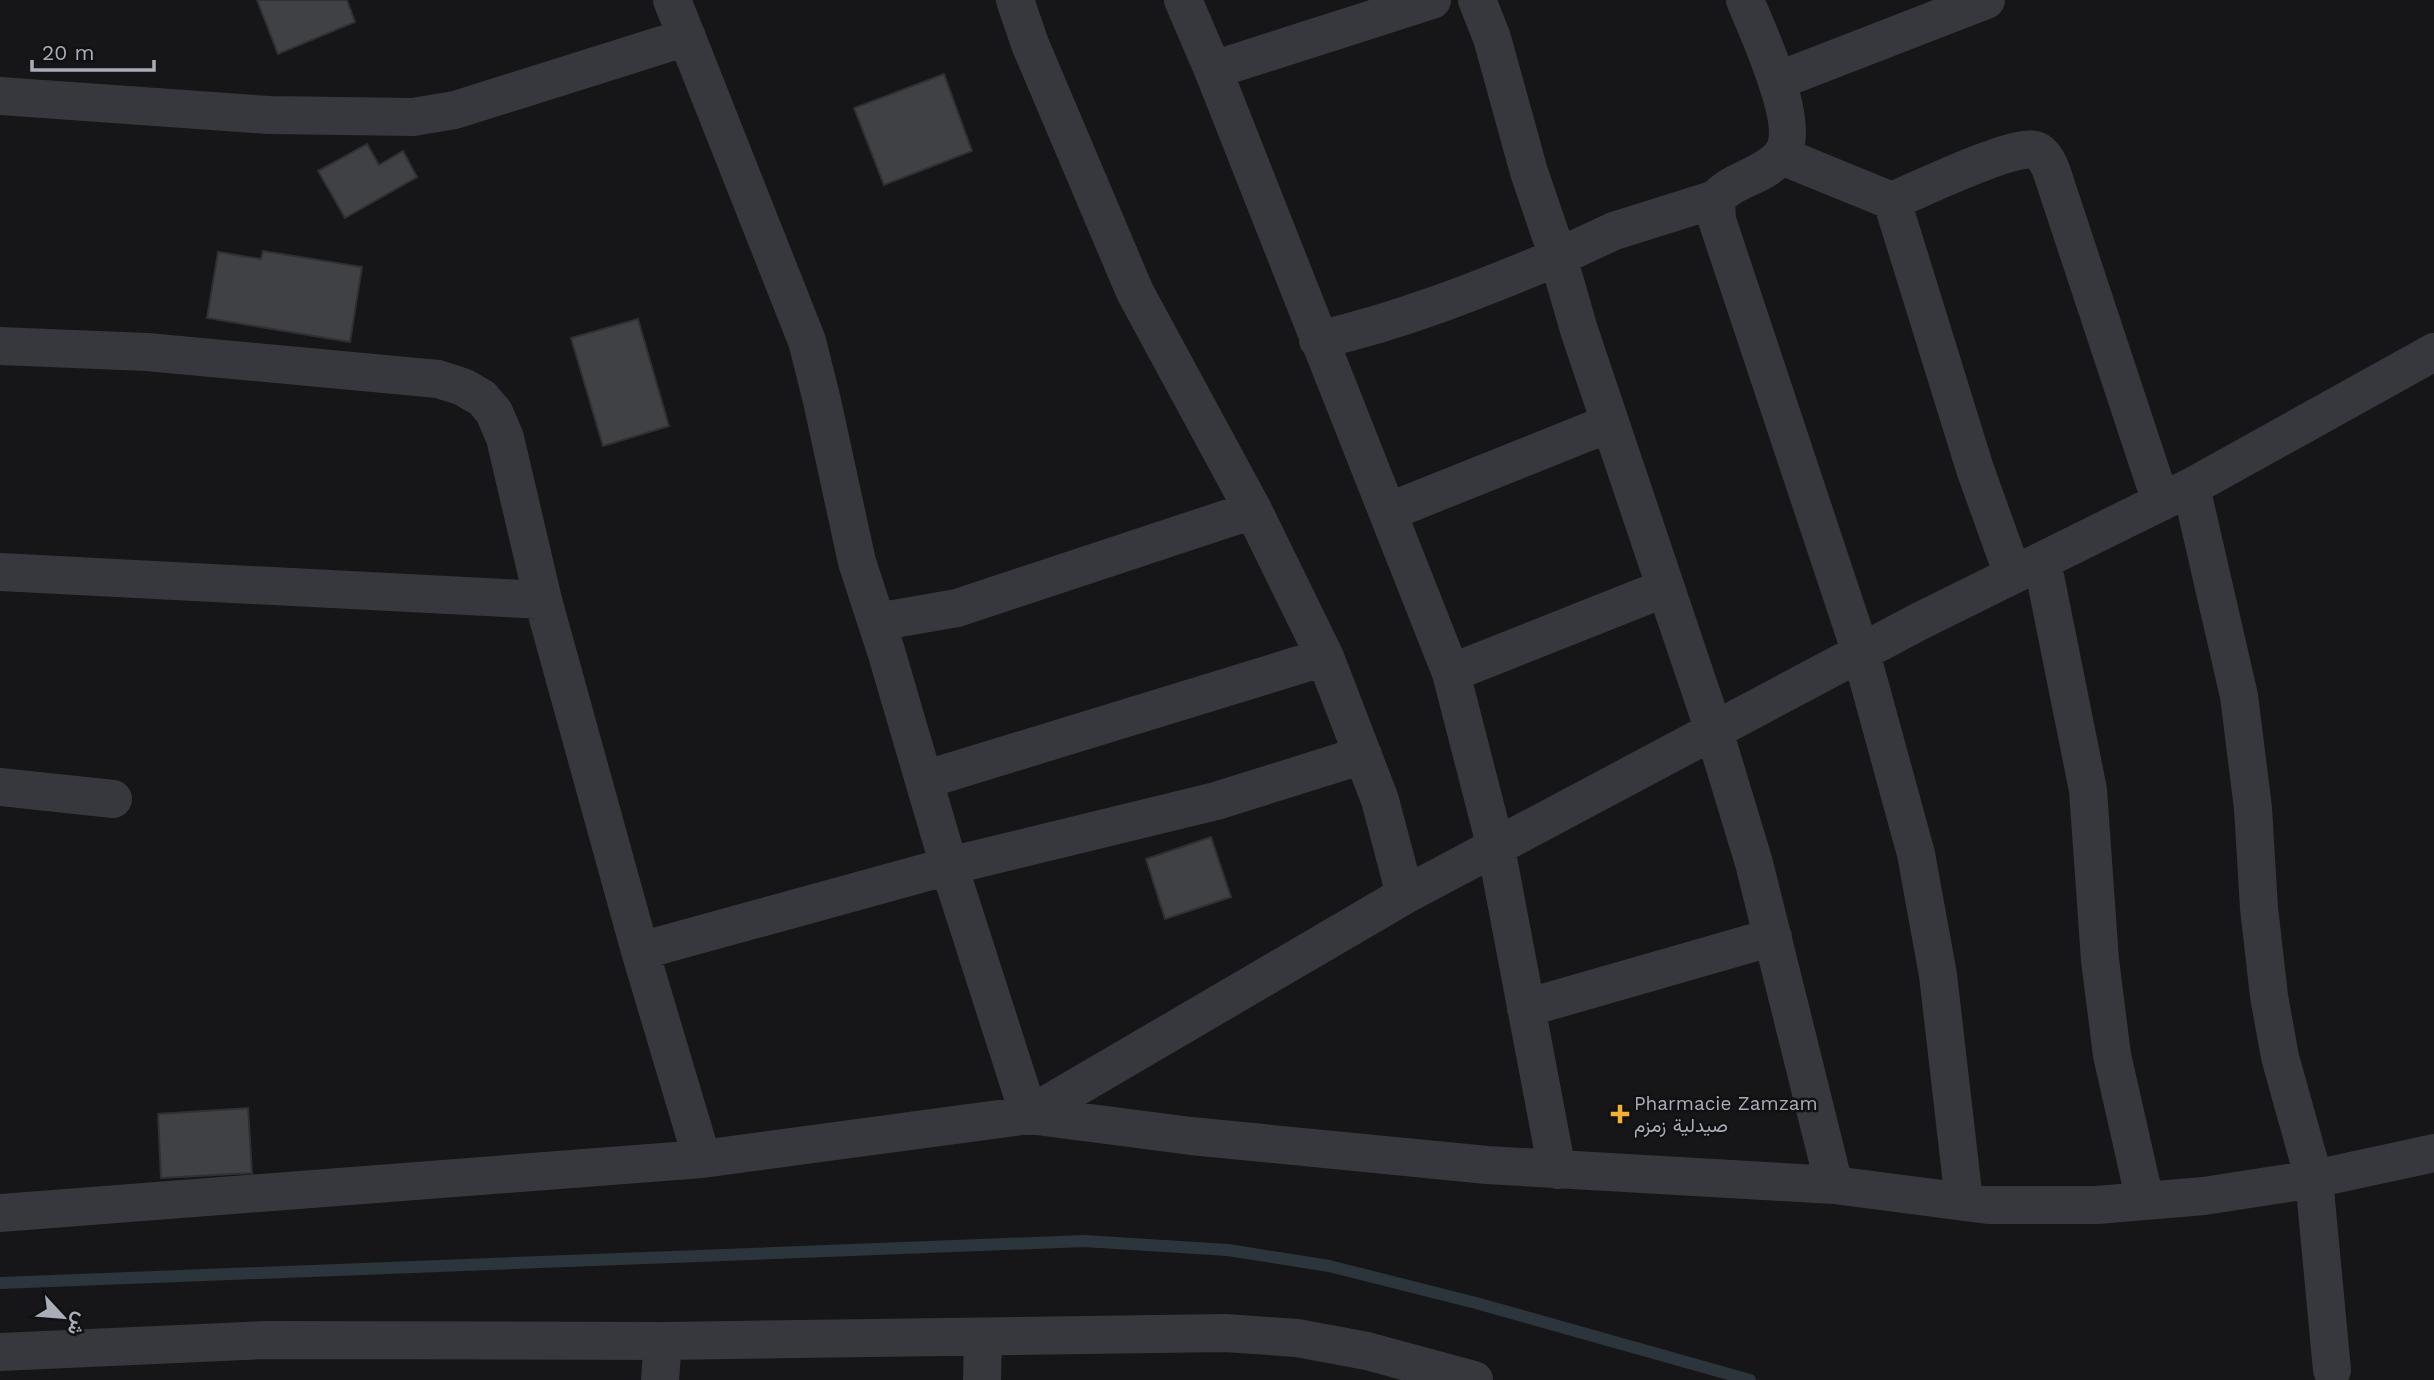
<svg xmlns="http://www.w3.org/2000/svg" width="2434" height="1380" font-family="'Work Sans',Vazirmatn,sans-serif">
	<rect width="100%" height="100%" fill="#161618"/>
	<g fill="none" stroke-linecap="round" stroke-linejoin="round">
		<!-- stream -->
		<path stroke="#2c353c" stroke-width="12" d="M 0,1283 L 1084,1241 L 1228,1250 L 1329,1266 L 1476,1303 L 1750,1380"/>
	</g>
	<!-- building -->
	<path fill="#404145" stroke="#303034" stroke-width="2" d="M 257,0 L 347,0 L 355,22 L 278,54 Z
		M 944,74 L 972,151 L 884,185 L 854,108 Z
		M 367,144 L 379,165 L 403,151 L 417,177 L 345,218 L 318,171 Z
		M 263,251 L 362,267 L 350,342 L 207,318 L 218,252 L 261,259 Z
		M 638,319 L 669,426 L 603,446 L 571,338 Z
		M 1211,837 L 1231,897 L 1165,919 L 1146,859 Z
		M 248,1108 L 252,1173 L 161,1178 L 158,1114 Z"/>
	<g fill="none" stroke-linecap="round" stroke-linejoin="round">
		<!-- minor -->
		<path stroke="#37383d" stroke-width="38" d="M 672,0 L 807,341 L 822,401 L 857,562 L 886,651 L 949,866 L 1029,1115 L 1191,1136 L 1487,1165 L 1834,1185 L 1988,1205 L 2097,1205 L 2204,1196 L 2314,1179 L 2434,1153
			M 1015,0 L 1030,44 L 1135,292 L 1253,510 L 1325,657 L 1380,800 L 1405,895
			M 1183,0 L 1213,70 L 1451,673 L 1496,848 L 1557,1170
			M 1745,0 C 1758,33 1806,131 1779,158 C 1761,177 1733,179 1716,199 L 1717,220 L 1861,653 L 1916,854 L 1938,975 L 1964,1201
			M 1213,70 L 1432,0
			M 1777,81 L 1986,0
			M 0,96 L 269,115 L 413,117 L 455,110 L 687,37
			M 1782,156 L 1892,201 C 1916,191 2015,143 2035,150 C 2050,155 2055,184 2060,197 L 2161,502
			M 1716,199 L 1614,231 L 1558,257 L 1579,330 L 1714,731 L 1754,863 L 1834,1185
			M 1892,201 L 1975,469 L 2013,575
			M 1318,340 C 1401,321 1479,290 1558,257 L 1529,172 L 1492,38 L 1477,0
			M 0,346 L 147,352 L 438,379 L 463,387 L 482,398 L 494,412 L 505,438 L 543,600 L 640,951 L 702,1159
			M 2191,487 L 2239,696 L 2253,808 L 2259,908 L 2269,996 L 2280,1057 L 2314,1179 L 2332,1370
			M 1388,512 L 1610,423
			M 2042,561 L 2088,790 L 2100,960 L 2112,1055 L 2145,1201
			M 0,572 L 543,600
			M 877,622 L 957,608 L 1253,510
			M 1451,673 L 1665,588
			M 924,780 L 1325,657
			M 0,787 L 113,799
			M 640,951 L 949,866 L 1216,801 L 1363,755
			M 1526,1008 L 1773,937
			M 0,1213 L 702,1159 L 1029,1115 L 1405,895 L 1920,621 L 2191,487 L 2434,352
			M 0,1352 L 266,1340 L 663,1341 L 1225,1333 L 1297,1338 L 1367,1351 L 1474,1380
			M 660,1380 L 663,1341
			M 982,1380 L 983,1338"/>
	</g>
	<!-- markers -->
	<path fill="#f2b134" stroke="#111113" stroke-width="2.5" d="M1616.5 1103.5h7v7h7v7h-7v7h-7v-7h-7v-7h7z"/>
	<g text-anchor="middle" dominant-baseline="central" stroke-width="5" stroke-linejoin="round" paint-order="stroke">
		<!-- poi labels -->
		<g font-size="19" fill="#a8adb8" stroke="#111113" text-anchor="start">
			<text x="1634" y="1103">Pharmacie Zamzam<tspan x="1634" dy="22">صيدلية زمزم</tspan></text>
		</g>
	</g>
	<!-- north arrow -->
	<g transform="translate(63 1317) rotate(116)" stroke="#111113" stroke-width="5" paint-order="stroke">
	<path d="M0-5L12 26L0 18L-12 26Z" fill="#a8adb8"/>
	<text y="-10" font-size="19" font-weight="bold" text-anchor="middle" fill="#a8adb8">ش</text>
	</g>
	<!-- scale -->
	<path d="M32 60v10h122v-10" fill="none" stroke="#a8adb8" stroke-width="3.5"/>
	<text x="42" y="60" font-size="21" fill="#a8adb8" stroke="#111113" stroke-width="5" paint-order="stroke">20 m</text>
</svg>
